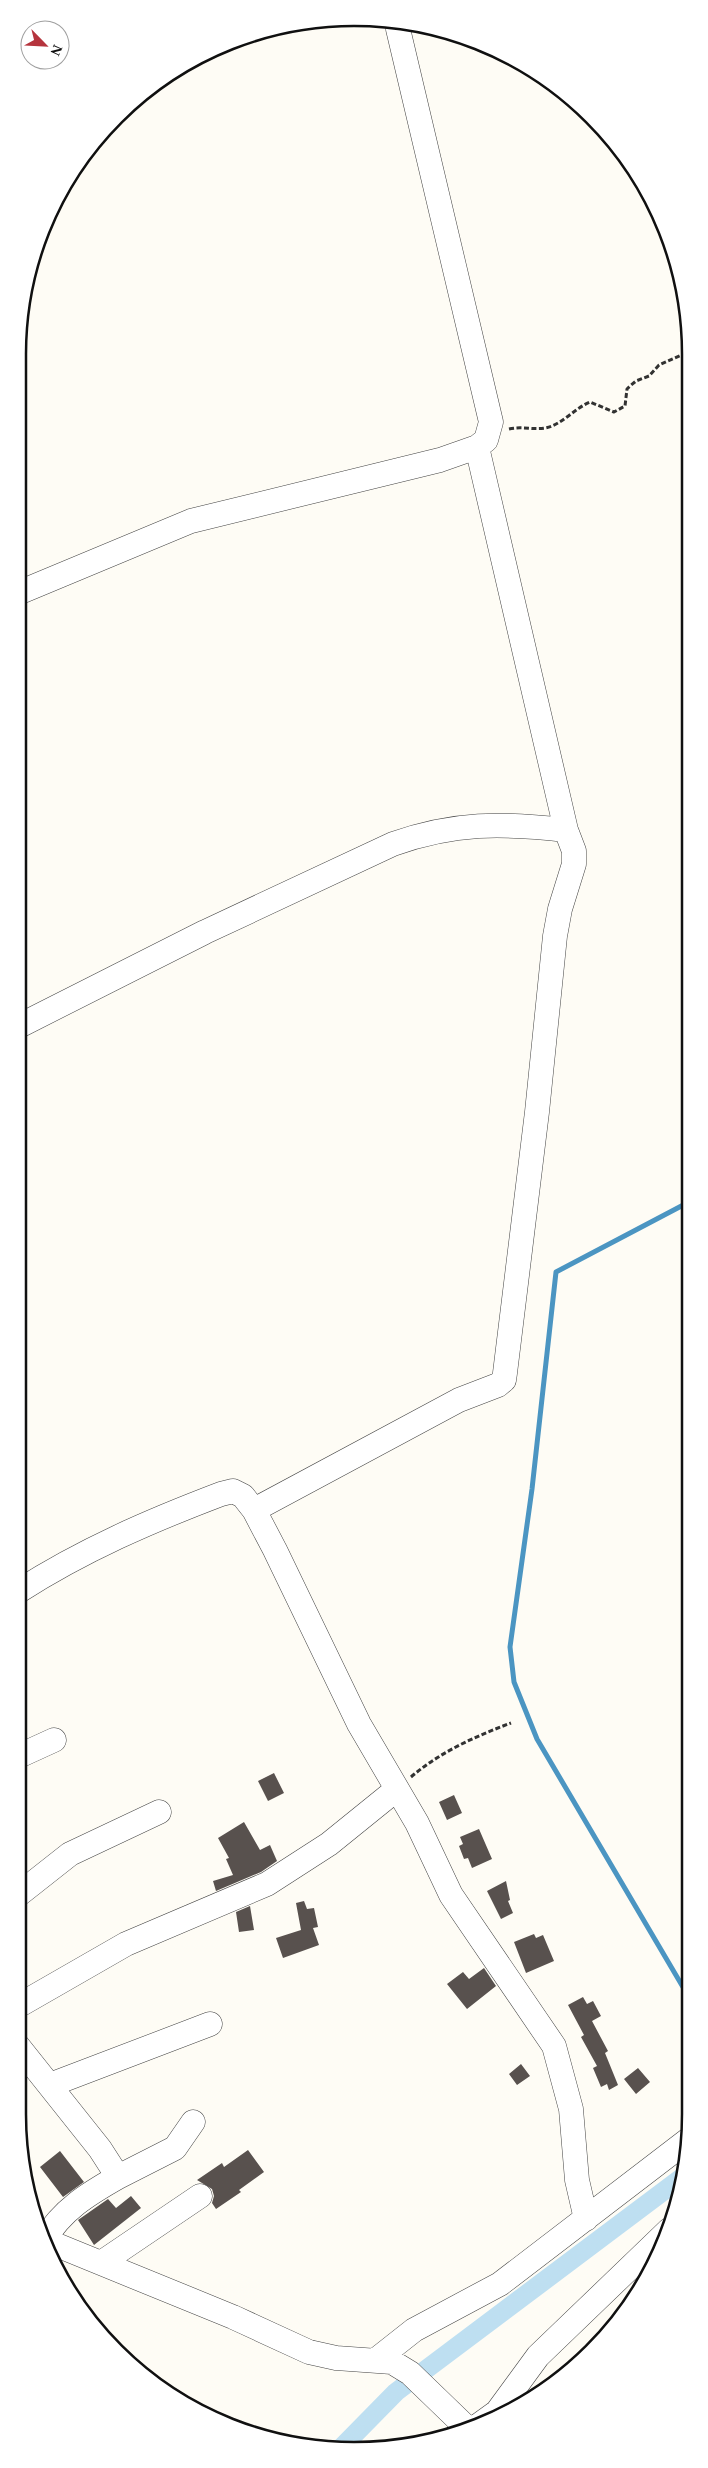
<svg xmlns="http://www.w3.org/2000/svg" width="708" height="2468" font-family="'Times New Roman',serif">
	<rect width="100%" height="100%" fill="#fefcf5"/>
	<g fill="none" stroke-linecap="round" stroke-linejoin="round">
		<!-- stream -->
		<path stroke="#4b95c2" stroke-width="5" d="M 689,1202 L 556,1272 L 532,1489 L 510,1647 L 514,1682 L 537,1739 L 690,1999"/>
		<!-- canal -->
		<path stroke="#bedff1" stroke-width="19" d="M 340,2449 L 396,2392 L 685,2175"/>
	</g>
	<!-- building -->
	<path fill="#58514e" d="M 274,1773 L 284,1793 L 268,1801 L 258,1781 Z
		M 454,1795 L 462,1813 L 447,1820 L 439,1802 Z
		M 244,1822 L 260,1850 L 270,1845 L 277,1861 L 261,1872 L 216,1891 L 213,1881 L 233,1875 L 226,1859 L 229,1858 L 218,1838 Z
		M 479,1829 L 492,1859 L 472,1868 L 468,1858 L 464,1859 L 459,1846 L 463,1844 L 460,1837 Z
		M 506,1881 L 510,1900 L 508,1901 L 513,1913 L 501,1919 L 487,1891 Z
		M 304,1901 L 307,1909 L 314,1908 L 318,1927 L 313,1928 L 319,1945 L 283,1958 L 276,1938 L 301,1930 L 296,1903 Z
		M 250,1906 L 254,1930 L 239,1932 L 236,1912 Z
		M 534,1934 L 536,1938 L 543,1935 L 554,1961 L 526,1973 L 514,1942 Z
		M 484,1968 L 496,1986 L 467,2009 L 447,1984 L 463,1972 L 469,1979 Z
		M 583,1997 L 587,2004 L 593,2001 L 601,2016 L 592,2021 L 608,2051 L 605,2053 L 618,2085 L 609,2090 L 607,2084 L 601,2087 L 593,2068 L 597,2066 L 581,2037 L 584,2035 L 568,2005 Z
		M 521,2064 L 530,2076 L 517,2085 L 509,2074 Z
		M 638,2068 L 650,2082 L 636,2094 L 624,2079 Z
		M 248,2150 L 264,2172 L 239,2190 L 241,2192 L 216,2209 L 212,2203 L 214,2196 L 212,2189 L 197,2180 L 222,2163 L 224,2167 Z
		M 60,2151 L 84,2182 L 63,2197 L 40,2167 Z
		M 131,2196 L 141,2208 L 94,2245 L 78,2220 L 108,2199 L 116,2208 Z"/>
	<g fill="none" stroke-linecap="round" stroke-linejoin="round">
		<defs>
			<path id="minor" d="M 23,591 L 191,521 L 440,460 L 477,447 L 486,440 L 491,422 L 398,29
				M 21,1025 L 205,932 L 393,844 C 455,822 501,823 566,830
				M 254,1510 L 459,1400 L 498,1385 L 504,1380 L 505,1373 L 537,1112 L 555,936 L 560,909 L 574,864 L 574,851 L 566,830 L 477,447
				M 19,1591 C 83,1550 150,1521 221,1494 L 233,1491 L 243,1496 L 254,1510 L 275,1550 L 359,1724 L 417,1823 L 451,1895 L 554,2046 L 571,2109 L 577,2180 L 586,2219
				M 19,1756 L 54,1740
				M 18,1895 L 70,1854 L 159,1812
				M 18,2006 L 126,1944 L 267,1884 L 329,1844 L 397,1789
				M 18,2046 L 100,2149 L 118,2177 C 88,2194 62,2210 44,2240
				M 50,2085 L 210,2024
				M 118,2177 L 175,2148 L 193,2122
				M 42,2239 L 233,2317 L 309,2352 L 336,2358 L 392,2362 L 410,2373 L 468,2429
				M 101,2263 L 200,2196
				M 376,2360 L 414,2330 L 500,2284 L 688,2140
				M 479,2425 L 497,2412 L 538,2356 L 669,2230"/>
		</defs>
		<!-- minor casing -->
		<use href="#minor" stroke="#434343" stroke-width="25"/>
		<!-- path -->
		<path stroke="#323232" stroke-width="3" stroke-dasharray="5 2.5" stroke-linecap="butt" d="M 509,429 C 522,426 533,430 545,428 C 562,425 575,408 590,402 L 614,412 L 625,406 L 627,389 L 630,386 L 636,381 L 649,376 L 659,365 L 688,352
			M 411,1777 C 440,1752 476,1736 511,1723"/>
		<!-- minor -->
		<use href="#minor" stroke="#fff" stroke-width="24"/>
	</g>
	<!-- crop -->
	<path d="M0 0H708V2468H0ZM354 26H354A328 328 0 0 1 682 354V2114A328 328 0 0 1 354 2442H354A328 328 0 0 1 26 2114V354A328 328 0 0 1 354 26Z" fill="#fff" fill-rule="evenodd"/>
	<path fill="none" stroke="#101010" stroke-width="2.5" d="M354 26H354A328 328 0 0 1 682 354V2114A328 328 0 0 1 354 2442H354A328 328 0 0 1 26 2114V354A328 328 0 0 1 354 26Z"/>
	<!-- north arrow -->
	<g transform="translate(45 45) rotate(114)"><circle r="24" fill="#ffffff" stroke="#9f9f9f"/>
	<path d="M0-4L9 19L0 12L-9 19Z" fill="#b5343d"/>
	<text y="-8" font-size="14" font-weight="bold" text-anchor="middle" fill="#101010">N</text>
	</g>
</svg>
